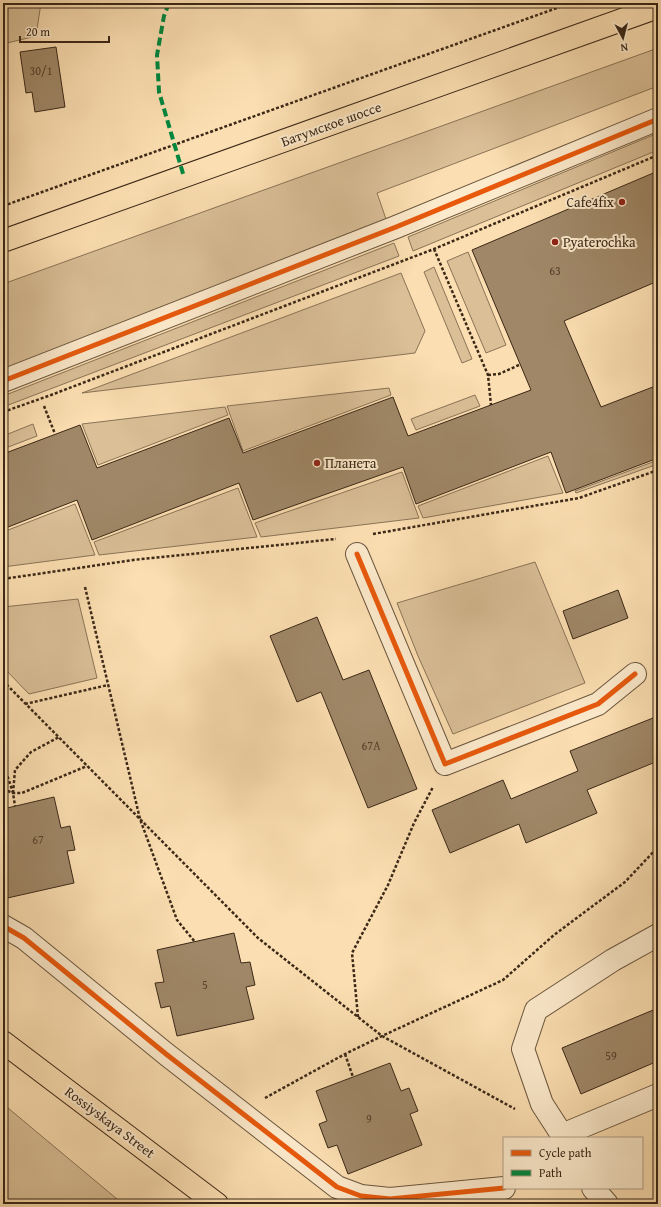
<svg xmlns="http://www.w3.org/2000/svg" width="661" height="1207" font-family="'Gentium Book Plus',serif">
	<rect width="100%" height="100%" fill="#fbdeb1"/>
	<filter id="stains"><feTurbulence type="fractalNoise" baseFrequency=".005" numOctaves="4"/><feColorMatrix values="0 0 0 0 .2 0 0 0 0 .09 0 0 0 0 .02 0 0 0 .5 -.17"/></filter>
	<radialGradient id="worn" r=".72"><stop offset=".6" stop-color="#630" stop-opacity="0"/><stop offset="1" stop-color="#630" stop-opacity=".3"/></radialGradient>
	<!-- green -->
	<path fill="#dabf97" stroke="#8a7457" d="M 3,3 L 41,3 L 36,36 L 3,44 Z
		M 658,48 L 658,86 L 377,193 L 387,222 L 3,371 L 3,284 Z
		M 658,133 L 658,150 L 413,251 L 408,237 Z
		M 394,243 L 399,256 L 3,407 L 3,396 Z
		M 468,252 L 506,345 L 486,353 L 447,261 Z
		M 434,267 L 472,359 L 462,363 L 424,272 Z
		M 401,273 L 425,331 L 415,353 L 82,393 Z
		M 389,388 L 391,395 L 243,451 L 227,406 Z
		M 475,395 L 480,406 L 416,430 L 411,419 Z
		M 225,407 L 228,415 L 98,465 L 82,424 Z
		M 33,424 L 37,436 L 3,449 L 3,436 Z
		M 548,456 L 563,493 L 423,518 L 418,506 Z
		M 658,460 L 658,464 L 576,493 L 575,491 Z
		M 402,472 L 419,518 L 261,537 L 255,523 Z
		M 238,488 L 257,537 L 99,555 L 94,542 Z
		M 75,504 L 95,555 L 3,567 L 3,532 Z
		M 535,562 L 585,683 L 453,734 L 418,656 L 397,603 Z
		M 78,599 L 97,678 L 29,694 L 3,667 L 3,607 Z
		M 3,1105 L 8,1108 L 123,1204 L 3,1204 Z"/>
	<!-- building -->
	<path fill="#9f8767" stroke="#3b2817" d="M 56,47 L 65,107 L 35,112 L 32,92 L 26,93 L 20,52 Z
		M 658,171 L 658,281 L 564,321 L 601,407 L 658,385 L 658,458 L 566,493 L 551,452 L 416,504 L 403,467 L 253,520 L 239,483 L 92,540 L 77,500 L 3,529 L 3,454 L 80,425 L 97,468 L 229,418 L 243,453 L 393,397 L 408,436 L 531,390 L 472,250 Z
		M 618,590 L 628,618 L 573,639 L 563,611 Z
		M 317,617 L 343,680 L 369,670 L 417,789 L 368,808 L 321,692 L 297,702 L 270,636 Z
		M 658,716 L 658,761 L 587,790 L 597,813 L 526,843 L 519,824 L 450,853 L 432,810 L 503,780 L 511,799 L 578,771 L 570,751 Z
		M 54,797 L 61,828 L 70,826 L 75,850 L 67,851 L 74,883 L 3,899 L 3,809 Z
		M 234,933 L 241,963 L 250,962 L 255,985 L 246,987 L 254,1019 L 177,1036 L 170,1006 L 161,1008 L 155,983 L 164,982 L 157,950 Z
		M 658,1008 L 658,1061 L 581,1094 L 562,1048 Z
		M 390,1063 L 401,1091 L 409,1088 L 418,1111 L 410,1114 L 422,1145 L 348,1174 L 337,1145 L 328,1148 L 319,1124 L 327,1121 L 316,1091 Z"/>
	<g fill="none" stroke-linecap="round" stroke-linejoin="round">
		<defs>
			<path id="minor" d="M 3,381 L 396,227 L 658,119
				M 357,554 L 445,764 L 598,704 L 635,674
				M 3,926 L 24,938 L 166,1054 L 337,1187 L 361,1196 L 390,1199 L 504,1188
				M 562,1135 L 658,1095
				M 564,1138 L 542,1104 L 523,1049 L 536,1010 L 613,960 L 658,935
				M 593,1188 L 607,1204"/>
			<path id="major" d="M 3,1042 L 217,1204"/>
			<path id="highway" d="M 3,241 L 658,7"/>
		</defs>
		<!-- minor casing -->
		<use href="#minor" stroke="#6b563e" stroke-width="24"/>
		<!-- major casing -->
		<use href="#major" stroke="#3b2817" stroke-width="24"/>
		<!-- highway casing -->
		<use href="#highway" stroke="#3b2817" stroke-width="24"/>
		<!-- path -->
		<path stroke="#3b2817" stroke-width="2.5" stroke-dasharray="3 2" stroke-linecap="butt" d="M 3,206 L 571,3
			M 434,249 L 488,375 L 491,405
			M 488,375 L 499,374 L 519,365
			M 44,406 L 55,434
			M 3,412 L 51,395 L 434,249 L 658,155
			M 373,534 L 579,498 L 658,470
			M 3,579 L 133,560 L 336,539
			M 85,587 L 140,819 L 177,920 L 195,942
			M 3,681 L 258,938 L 382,1036 L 515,1109
			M 25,704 L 108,685
			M 3,762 L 13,793 L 15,806
			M 3,789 L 13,793 L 22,793 L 87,766
			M 13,793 L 15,770 L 31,752 L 59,737
			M 358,1017 L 352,953 L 388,885 L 414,823 L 433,787
			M 345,1054 L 353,1077
			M 265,1098 L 345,1054 L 382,1036 L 503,980 L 554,935 L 625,882 L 658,847"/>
		<!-- minor -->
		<use href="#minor" stroke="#fceacc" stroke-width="22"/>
		<!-- major -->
		<use href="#major" stroke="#fbdeb1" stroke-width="22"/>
		<!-- highway -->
		<use href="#highway" stroke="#fbdeb1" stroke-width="22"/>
		<!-- quiet -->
		<path stroke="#00873e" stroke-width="4" stroke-dasharray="8 4" stroke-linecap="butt" d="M 169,3 L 164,16 L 157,55 L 159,92 L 184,177"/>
		<defs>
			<path id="cycleway" d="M 3,381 L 396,227 L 658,119
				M 357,554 L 445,764 L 598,704 L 635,674
				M 3,926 L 24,938 L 166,1054 L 337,1187 L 361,1196 L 390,1199 L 504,1188"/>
		</defs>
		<!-- cycleway casing -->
		<use href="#cycleway" stroke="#fceacc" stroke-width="8"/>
		<!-- cycleway -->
		<use href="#cycleway" stroke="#e8590c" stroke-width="5"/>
	</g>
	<!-- markers -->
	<g fill="#8f2418" stroke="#fceacc" stroke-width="1.5">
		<circle cx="622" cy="202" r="4"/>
		<circle cx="555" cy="242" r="4"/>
		<circle cx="317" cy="463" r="4"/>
	</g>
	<g text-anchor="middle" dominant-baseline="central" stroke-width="4" stroke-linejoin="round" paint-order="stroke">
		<!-- number labels -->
		<g font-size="12" fill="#54402b">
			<text x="41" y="70">30/1</text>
			<text x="555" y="270">63</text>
			<text x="371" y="745">67А</text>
			<text x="38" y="839">67</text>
			<text x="205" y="984">5</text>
			<text x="611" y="1055">59</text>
			<text x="369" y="1118">9</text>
		</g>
		<!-- street labels -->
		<g font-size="14" fill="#3b2817" stroke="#fceacc">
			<text transform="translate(331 124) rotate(-20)">Батумское шоссе</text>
			<text transform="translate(110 1122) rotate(37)">Rossiyskaya Street</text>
		</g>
		<!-- poi labels -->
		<g font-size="14" fill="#3b2817" stroke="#fceacc" text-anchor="start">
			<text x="614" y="202" text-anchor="end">Cafe4fix</text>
			<text x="563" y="242">Pyaterochka</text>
			<text x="325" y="463">Планета</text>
		</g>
	</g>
	<!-- margin -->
	<rect width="661" height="1207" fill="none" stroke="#fbdeb1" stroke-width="16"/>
	<rect x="4" y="4" width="653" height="1199" fill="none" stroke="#3b2817" stroke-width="2"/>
	<rect x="8" y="8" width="645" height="1191" fill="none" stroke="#3b2817"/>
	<!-- legend -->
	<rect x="503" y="1137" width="140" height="52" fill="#fceacc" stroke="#af9c84"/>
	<rect x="511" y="1150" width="20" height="6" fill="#e8590c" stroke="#af9c84"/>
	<text x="539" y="1157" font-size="12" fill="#3b2817">Cycle path</text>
	<rect x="511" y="1170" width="20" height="6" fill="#00873e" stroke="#af9c84"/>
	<text x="539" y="1177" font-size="12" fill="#3b2817">Path</text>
	<!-- north arrow -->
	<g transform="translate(623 38) rotate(173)" stroke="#fceacc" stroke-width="3" paint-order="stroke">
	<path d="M0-3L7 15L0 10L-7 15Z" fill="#3b2817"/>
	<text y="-6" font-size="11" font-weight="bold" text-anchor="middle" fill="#3b2817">N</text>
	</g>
	<!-- scale -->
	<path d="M20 36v6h89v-6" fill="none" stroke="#3b2817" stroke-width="2"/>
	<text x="26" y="36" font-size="12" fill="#3b2817" stroke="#fceacc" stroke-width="3" paint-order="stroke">20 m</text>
	<rect width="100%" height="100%" filter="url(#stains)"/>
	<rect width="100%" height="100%" fill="url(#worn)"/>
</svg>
